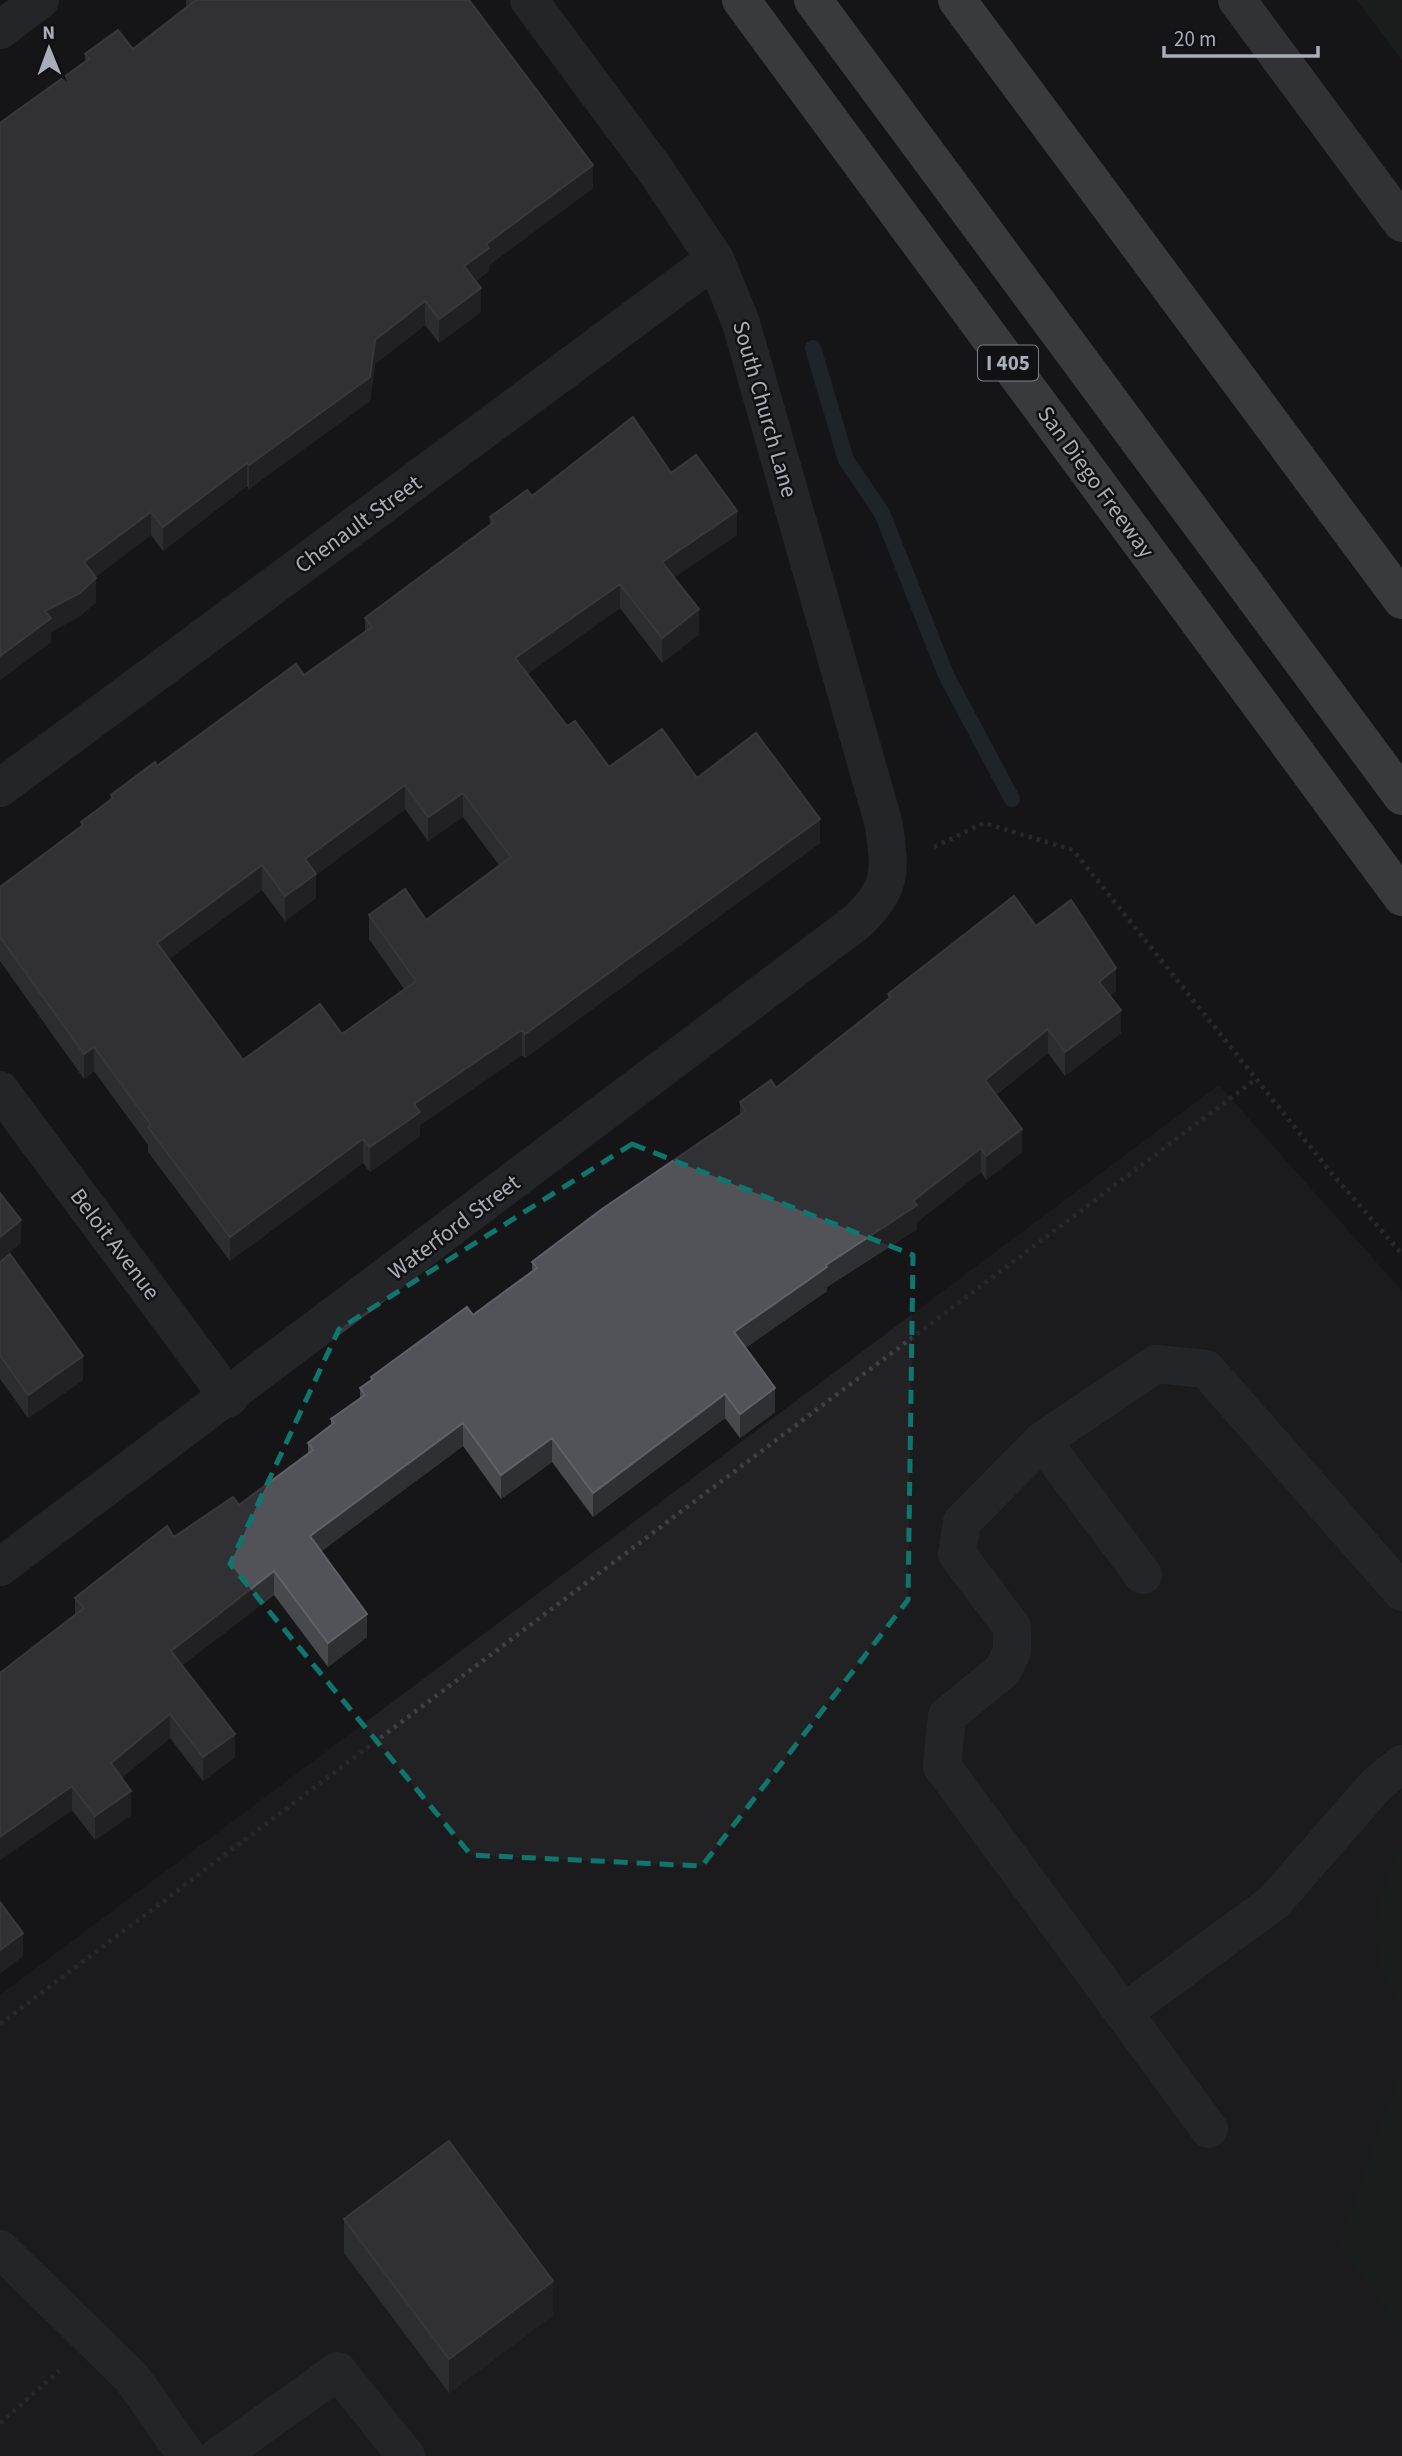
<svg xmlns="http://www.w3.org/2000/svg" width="1402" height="2456" font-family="'Source Sans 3',sans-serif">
	<rect width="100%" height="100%" fill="#161618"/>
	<!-- built -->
	<path fill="#222225" d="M 1219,1085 L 1402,1291 L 1402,2456 L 0,2456 L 0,1995 Z"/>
	<!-- green -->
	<path fill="#1e261f" d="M 1357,0 L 1402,0 L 1402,60 Z
		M 1402,1845 L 1402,2005 C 1395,1992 1387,1979 1382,1966 C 1368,1928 1384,1878 1402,1845 Z
		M 1402,2066 L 1402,2329 L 1339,2245 Z"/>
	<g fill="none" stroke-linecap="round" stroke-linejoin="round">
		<!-- stream -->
		<path stroke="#2c353c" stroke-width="16" d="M 813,348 L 846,460 L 882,513 L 946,675 L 1012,799"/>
		<!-- path -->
		<path stroke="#3d3f44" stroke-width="4.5" stroke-dasharray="3.5 5" stroke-linecap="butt" d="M 934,847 L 984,823 L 1073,850 L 1333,1175 L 1402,1254
			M 0,2024 L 1256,1079
			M 0,2423 L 59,2371"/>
		<!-- minor -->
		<path stroke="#37383d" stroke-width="38" d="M 0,30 L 40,0
			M 0,788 L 715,259
			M 0,1090 L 229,1398
			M 1042,1441 L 1156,1364 L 1206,1369 L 1402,1592
			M 0,1567 L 858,921 C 893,886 890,872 884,825 L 741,323 L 715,259 L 653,167 L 529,0
			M 1143,1575 L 1042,1441 L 962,1522 L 957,1554 L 1012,1627 L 1012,1651 L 1003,1670 L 947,1716 L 942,1766 L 1209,2129
			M 1123,2013 L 1274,1902 L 1377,1784 L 1402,1764
			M 0,2249 L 132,2378 L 187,2456
			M 219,2456 L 338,2371 L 406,2456"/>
		<!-- major -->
		<path stroke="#53555c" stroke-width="38" d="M 1237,0 L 1402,223"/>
		<!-- highway -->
		<path stroke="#63666e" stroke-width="38" d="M 741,0 L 1402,897
			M 813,0 L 1402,796
			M 957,0 L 1402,600"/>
	</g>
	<!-- wall -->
	<path fill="#47494d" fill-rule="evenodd" d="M 186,0 L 469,0 L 593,188 L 489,265 L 489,271 L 476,281 L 481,312 L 439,343 L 425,325 L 375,364 L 370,401 L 249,489 L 247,486 L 163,551 L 151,535 L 95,577 L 96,602 L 80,616 L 51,632 L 51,642 L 0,680 L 0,123 L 85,62 L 85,54 L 133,49 L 186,7 Z
		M 671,473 L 737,535 L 674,577 L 699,634 L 662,663 L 620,608 L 527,674 L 567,726 L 609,767 L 697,778 L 820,843 L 525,1058 L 522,1055 L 420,1125 L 420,1136 L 370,1172 L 363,1163 L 230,1261 L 148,1152 L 148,1145 L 94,1071 L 84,1079 L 0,961 L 0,887 L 81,827 L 81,822 L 111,800 L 111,795 L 304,675 L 365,632 L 365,618 L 490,525 L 490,517 L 532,496 ZM 405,809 L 428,841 L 463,817 L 499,865 L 426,920 L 369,915 L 369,939 L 404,989 L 342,1034 L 243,1060 L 168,959 L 262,890 L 285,921 L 316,898 L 316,875 Z
		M 1036,926 L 1116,991 L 1110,996 L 1121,1033 L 1065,1076 L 1048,1053 L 996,1095 L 1022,1152 L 986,1180 L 981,1172 L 917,1222 L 917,1229 L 827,1287 L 827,1291 L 745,1348 L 775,1412 L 740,1438 L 725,1418 L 593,1517 L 552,1462 L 501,1499 L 463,1446 L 321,1551 L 367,1637 L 328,1667 L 274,1595 L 182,1665 L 235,1757 L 203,1781 L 170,1738 L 121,1778 L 131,1815 L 95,1840 L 72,1810 L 0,1860 L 0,1673 L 75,1615 L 75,1598 L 174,1537 L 239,1505 L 308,1454 L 308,1443 L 331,1425 L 331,1419 L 360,1398 L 360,1388 L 371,1380 L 371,1377 L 473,1315 L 532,1271 L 532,1262 L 740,1115 L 740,1102 L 776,1088 L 888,1000 L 888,994 Z
		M 0,1262 L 83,1380 L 28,1418 L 0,1379 Z
		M 344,2219 L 553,2315 L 449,2393 L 344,2253 Z"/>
	<!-- shaded-wall -->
	<path fill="#2f3033" d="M 593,165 L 593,188 L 489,265 L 489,271 L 464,290 L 464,266 L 486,244 Z
		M 481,288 L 481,312 L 439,343 L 439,319 Z
		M 425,301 L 425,325 L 375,364 L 370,401 L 249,489 L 249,465 L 375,340 Z
		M 247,463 L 247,486 L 163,551 L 163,527 Z
		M 737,511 L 737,535 L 662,586 L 662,562 Z
		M 151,512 L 151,535 L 84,586 L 84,562 Z
		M 96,578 L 96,602 L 80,616 L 51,632 L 51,642 L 0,680 L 0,656 L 45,611 Z
		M 620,584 L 620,608 L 515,683 L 515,658 Z
		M 699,609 L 699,634 L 662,663 L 662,638 Z
		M 405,785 L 405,809 L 316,875 L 316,898 L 285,921 L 285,896 L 305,859 Z
		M 463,793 L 463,817 L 428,841 L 428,817 Z
		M 820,819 L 820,843 L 525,1058 L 525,1034 Z
		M 262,865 L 262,890 L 157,968 L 157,943 Z
		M 1116,968 L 1116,991 L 1099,1005 L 1099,982 Z
		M 1121,1010 L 1121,1033 L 1065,1076 L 1065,1052 Z
		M 1048,1029 L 1048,1053 L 985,1103 L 985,1080 Z
		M 522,1030 L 522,1055 L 420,1125 L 420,1136 L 370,1172 L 370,1147 L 414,1104 Z
		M 94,1047 L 94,1071 L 84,1079 L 84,1054 Z
		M 1022,1129 L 1022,1152 L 986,1180 L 986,1156 Z
		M 363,1139 L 363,1163 L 230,1261 L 230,1237 Z
		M 981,1148 L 981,1172 L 917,1222 L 917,1229 L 827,1287 L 827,1291 L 734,1356 L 734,1332 L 913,1201 Z
		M 21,1220 L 21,1243 L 0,1260 L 0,1237 Z
		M 83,1356 L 83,1380 L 28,1418 L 28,1395 Z
		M 775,1388 L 775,1412 L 740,1438 L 740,1414 Z
		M 725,1394 L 725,1418 L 593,1517 L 593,1493 Z
		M 463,1423 L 463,1446 L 310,1560 L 310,1536 Z
		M 552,1438 L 552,1462 L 501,1499 L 501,1475 Z
		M 274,1571 L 274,1595 L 171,1674 L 171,1651 Z
		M 367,1614 L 367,1637 L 328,1667 L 328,1643 Z
		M 170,1714 L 170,1738 L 111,1787 L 111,1763 Z
		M 235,1734 L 235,1757 L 203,1781 L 203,1757 Z
		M 72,1786 L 72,1810 L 0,1860 L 0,1837 Z
		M 131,1791 L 131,1815 L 95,1840 L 95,1816 Z
		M 23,1933 L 23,1956 L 0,1974 L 0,1950 Z
		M 553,2281 L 553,2315 L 449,2393 L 449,2359 Z"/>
	<!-- building -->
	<path fill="#525359" stroke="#5f6168" stroke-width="2" fill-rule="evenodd" d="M 196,0 L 469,0 L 593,165 L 486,244 L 489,248 L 464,266 L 481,288 L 439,319 L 425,301 L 375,340 L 370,377 L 249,465 L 247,463 L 163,527 L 151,512 L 84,562 L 96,578 L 80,593 L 45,611 L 51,618 L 0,656 L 0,123 L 89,59 L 85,54 L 118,30 L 133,49 Z
		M 633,417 L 671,473 L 696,455 L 737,511 L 662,562 L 699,609 L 662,638 L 620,584 L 515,658 L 567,726 L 575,721 L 609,767 L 662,729 L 697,778 L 756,733 L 820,819 L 525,1034 L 522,1030 L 414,1104 L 420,1112 L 370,1147 L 363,1139 L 230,1237 L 148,1127 L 151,1125 L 94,1047 L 84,1054 L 0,937 L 0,887 L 83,825 L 81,822 L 113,798 L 111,795 L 155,762 L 157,766 L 296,664 L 304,675 L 372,627 L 365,618 L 494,522 L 490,517 L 527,490 L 532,496 ZM 405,785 L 428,817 L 463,793 L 511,857 L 426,920 L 405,889 L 369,915 L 416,981 L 342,1034 L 320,1004 L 243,1060 L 157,943 L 262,865 L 285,896 L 316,874 L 305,859 Z
		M 1014,896 L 1036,926 L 1071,900 L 1116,968 L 1099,982 L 1121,1010 L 1065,1052 L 1048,1029 L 985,1080 L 1022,1129 L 986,1156 L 981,1148 L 913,1201 L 917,1205 L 826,1265 L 827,1267 L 734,1332 L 775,1388 L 740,1414 L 725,1394 L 593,1493 L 552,1438 L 501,1475 L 463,1423 L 310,1536 L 367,1614 L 328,1643 L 274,1571 L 171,1651 L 235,1734 L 203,1757 L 170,1714 L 111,1763 L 131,1791 L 95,1816 L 72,1786 L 0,1837 L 0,1673 L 84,1608 L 75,1598 L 167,1526 L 174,1537 L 233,1497 L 239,1505 L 313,1450 L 308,1443 L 334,1423 L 331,1419 L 365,1395 L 360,1388 L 373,1379 L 371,1377 L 467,1307 L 473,1315 L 537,1268 L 532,1262 L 602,1209 L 746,1111 L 740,1102 L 771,1080 L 776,1088 L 891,997 L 888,994 Z
		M 0,1193 L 21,1220 L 0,1237 Z
		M 10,1254 L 83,1356 L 28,1395 L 0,1355 L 0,1262 Z
		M 0,1902 L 23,1933 L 0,1950 Z
		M 449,2141 L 553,2281 L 449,2359 L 344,2219 Z"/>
	<!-- marked area -->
	<path d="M0 0H1402V2456H0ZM 632,1144 L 913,1255 L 908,1600 L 702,1866 L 471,1855 L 230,1564 L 339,1329 Z" fill="#161618" fill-opacity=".55" fill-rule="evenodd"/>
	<path fill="none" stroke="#0f766e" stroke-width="5" stroke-dasharray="14 9" stroke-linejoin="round" d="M 632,1144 L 913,1255 L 908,1600 L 702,1866 L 471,1855 L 230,1564 L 339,1329 Z"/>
	<g text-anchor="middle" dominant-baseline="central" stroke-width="5" stroke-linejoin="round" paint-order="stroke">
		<!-- shield labels -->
		<rect fill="#111113" stroke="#7b7e86" stroke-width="2" x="978" y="345.5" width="60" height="35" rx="5"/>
		<g font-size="21" font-weight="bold" fill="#a8adb8">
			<text x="1008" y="363">I 405</text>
		</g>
		<!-- street labels -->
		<g font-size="23" fill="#a8adb8" stroke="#111113">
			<text transform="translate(765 409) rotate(74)">South Church Lane</text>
			<text transform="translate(1096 482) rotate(54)">San Diego Freeway</text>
			<text transform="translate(358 524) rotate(-36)">Chenault Street</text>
			<text transform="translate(454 1227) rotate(-37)">Waterford Street</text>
			<text transform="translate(115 1244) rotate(53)">Beloit Avenue</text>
		</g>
	</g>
	<!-- north arrow -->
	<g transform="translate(49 49) rotate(359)" stroke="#111113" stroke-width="5" paint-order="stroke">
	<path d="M0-5L12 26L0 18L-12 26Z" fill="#a8adb8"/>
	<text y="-10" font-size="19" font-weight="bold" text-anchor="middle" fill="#a8adb8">N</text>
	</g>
	<!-- scale -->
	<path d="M1164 46v10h154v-10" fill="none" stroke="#a8adb8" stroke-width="3.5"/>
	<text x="1174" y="46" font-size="21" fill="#a8adb8" stroke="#111113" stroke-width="5" paint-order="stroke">20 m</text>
</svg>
